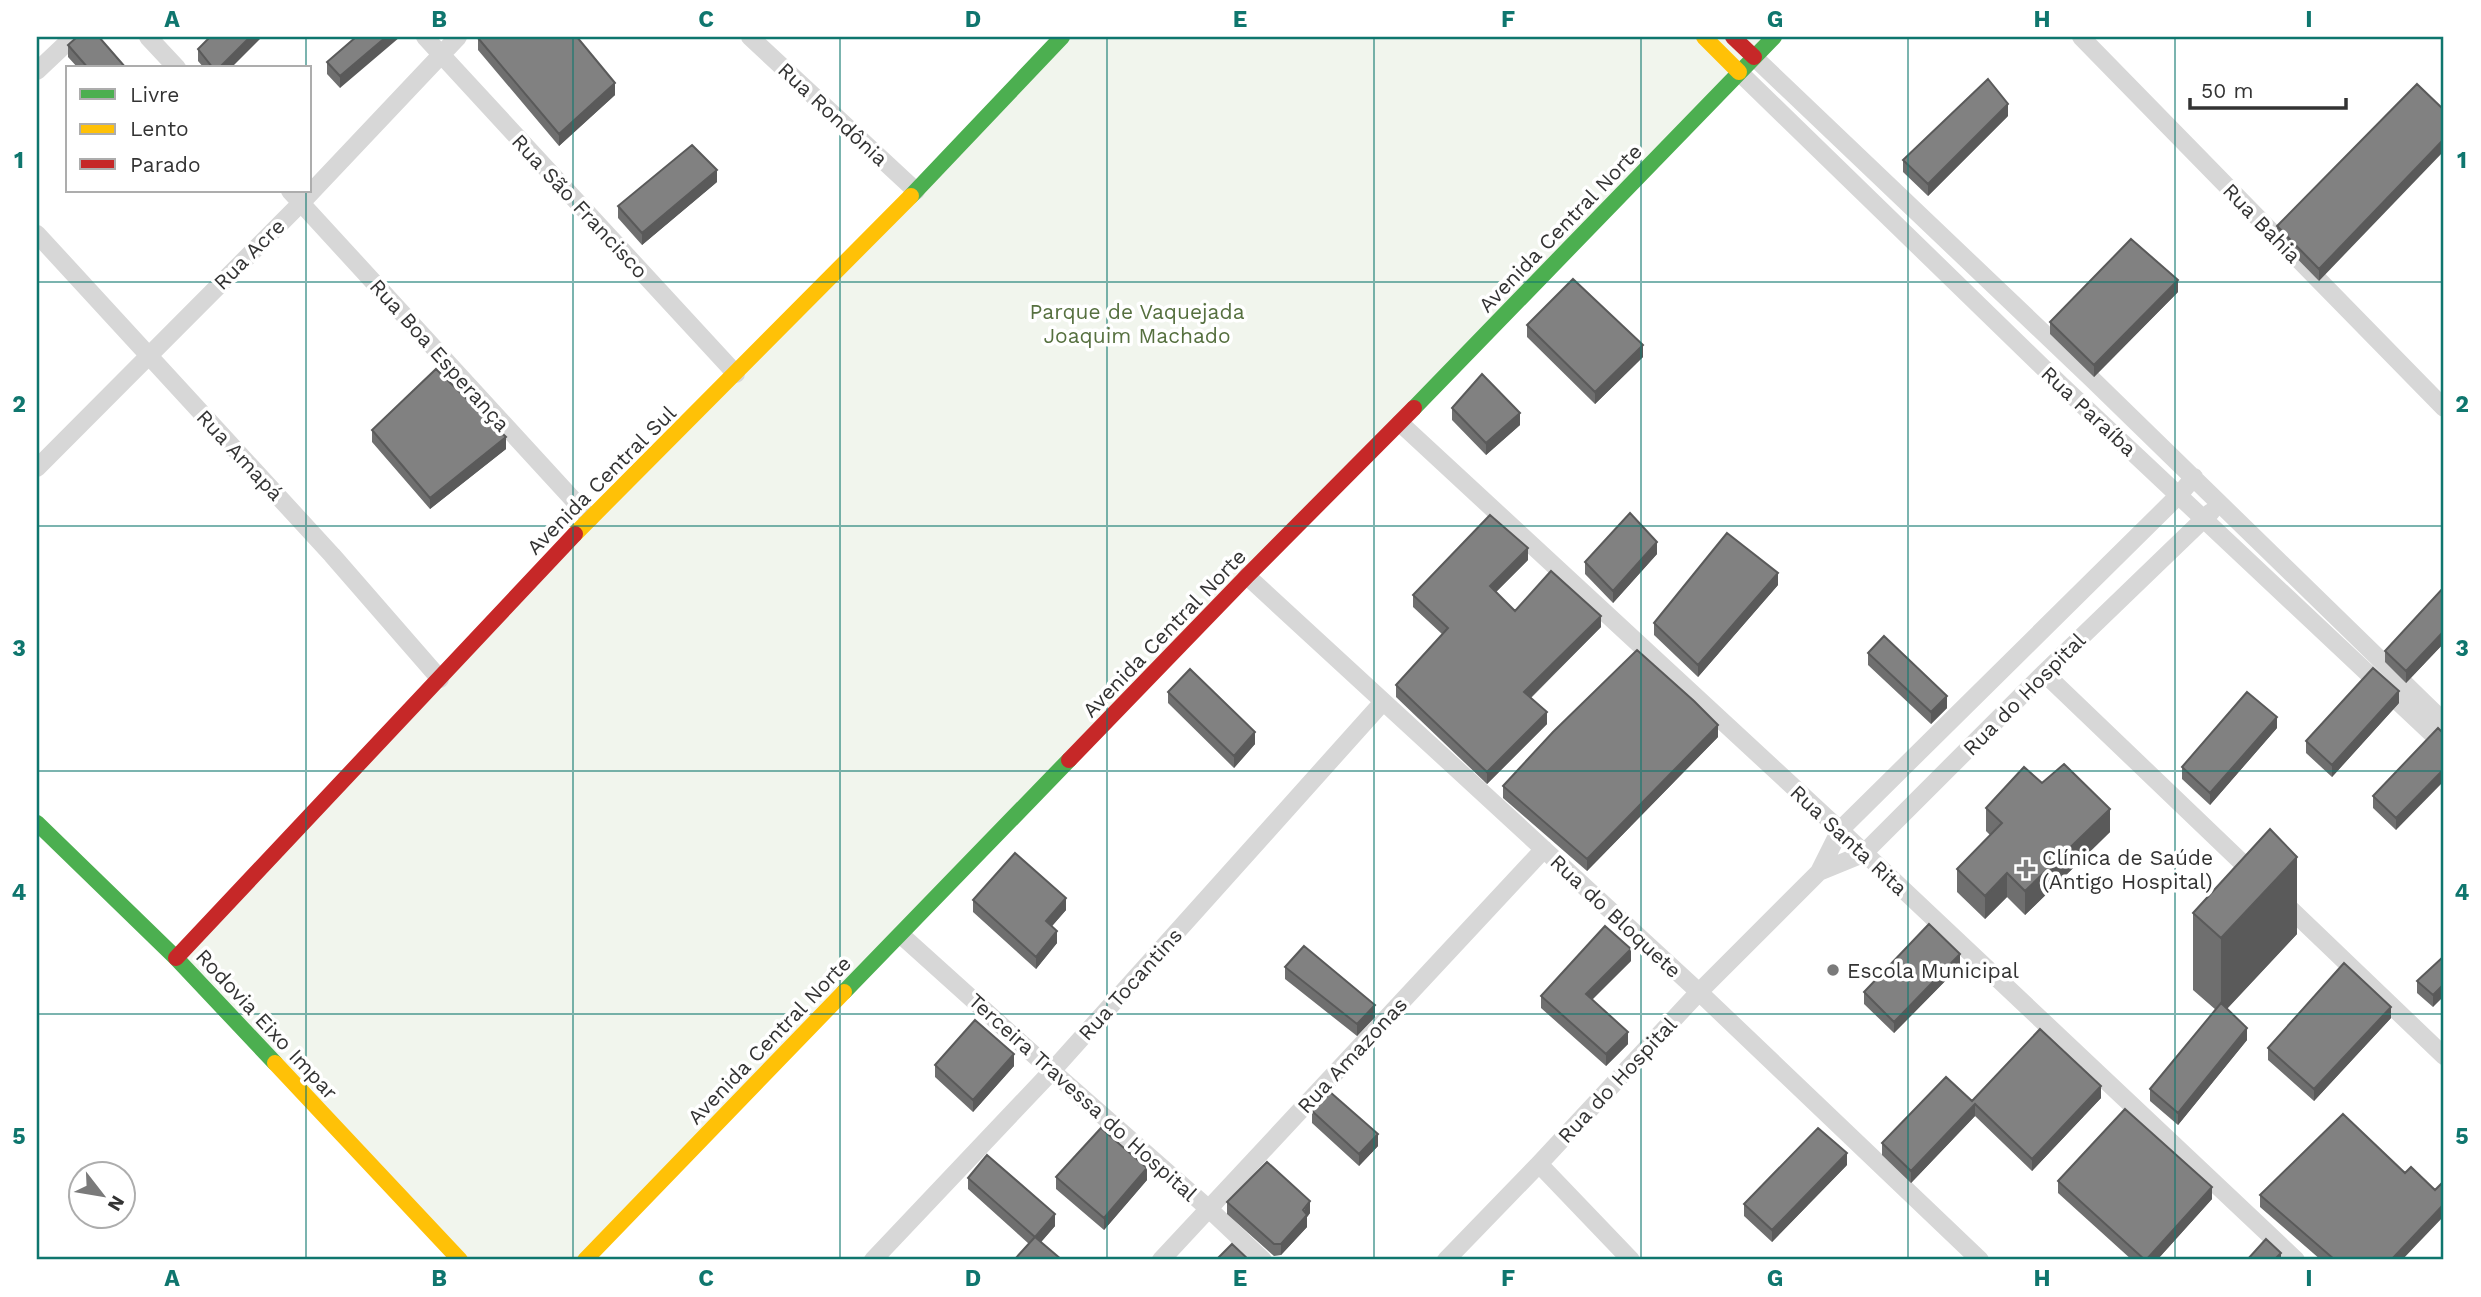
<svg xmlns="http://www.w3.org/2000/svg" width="2481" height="1297" font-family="'Work Sans',sans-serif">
	<rect width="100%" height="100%" fill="#fff"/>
	<!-- green -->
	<path fill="#f1f5ed" d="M 1054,37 L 1773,37 L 585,1260 L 460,1260 L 176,958 Z"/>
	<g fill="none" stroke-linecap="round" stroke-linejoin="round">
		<!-- street -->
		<path stroke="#d7d7d7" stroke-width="18" d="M 148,37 L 177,68
			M 425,37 L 736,374
			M 750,37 L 916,191
			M 2081,37 L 2444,408
			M 1754,57 L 2093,380 L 2444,722
			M 37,71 L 73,37
			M 1739,72 L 2059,383 L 2444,745
			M 290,191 L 590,518
			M 37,234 L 332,555 L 440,679
			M 1400,423 L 1840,830 L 2296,1260
			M 37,468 L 301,203 L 458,37
			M 1247,576 L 1699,992 L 1980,1260
			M 2044,673 L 2257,877
			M 1819,872 L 1863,854 L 2044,673 L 2211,512
			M 2280,899 L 2444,1056
			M 901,935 L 1052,1071 L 1209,1209 L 1263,1260
			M 1539,1164 L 1631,1260
			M 873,1260 L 1052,1071 L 1382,703
			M 1161,1260 L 1544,849
			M 1446,1260 L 1539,1164 L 1699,992 L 1819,872 L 1840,830 L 2179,495 L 2194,477"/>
		<!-- fast -->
		<path stroke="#4caf50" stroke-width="16" d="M 911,196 L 1062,37
			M 1414,408 L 1774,37
			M 37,823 L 176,958 L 275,1063
			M 844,992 L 1069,760"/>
		<!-- slow -->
		<path stroke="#ffc107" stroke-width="16" d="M 1704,37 L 1739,72
			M 575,534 L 911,196
			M 275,1063 L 460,1260
			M 585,1260 L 844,992"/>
		<!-- jam -->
		<path stroke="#c62828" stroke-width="16" d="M 1733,37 L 1754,57
			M 1069,760 L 1247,576 L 1414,408
			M 176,958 L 575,534"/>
	</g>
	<!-- wall -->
	<path fill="#6f6f6f" d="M 356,37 L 340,88 L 327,74 L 327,62 Z
		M 478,38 L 615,95 L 559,146 L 478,50 Z
		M 68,45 L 126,68 L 78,68 L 68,57 Z
		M 198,49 L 231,68 L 204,68 L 198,61 Z
		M 2417,84 L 2319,281 L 2277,238 L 2277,226 Z
		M 2008,116 L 1928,196 L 1903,172 L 1903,160 Z
		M 717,182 L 642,245 L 618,218 L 618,206 Z
		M 2178,292 L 2094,377 L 2050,334 L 2050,322 Z
		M 1527,325 L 1643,357 L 1595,404 L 1527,337 Z
		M 1452,408 L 1520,425 L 1486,455 L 1452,420 Z
		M 372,430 L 506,449 L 430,509 L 372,442 Z
		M 1657,554 L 1613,603 L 1585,574 L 1585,562 Z
		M 1528,560 L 1496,592 L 1515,611 L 1601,627 L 1531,698 L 1547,724 L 1487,784 L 1396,697 L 1396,685 L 1442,634 L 1413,607 L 1413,595 Z
		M 1778,585 L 1698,677 L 1654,635 L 1654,623 Z
		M 2444,587 L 2444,643 L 2406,683 L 2385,662 L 2385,651 Z
		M 1868,653 L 1947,708 L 1931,724 L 1868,665 Z
		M 1168,692 L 1255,744 L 1234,768 L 1168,703 Z
		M 2399,703 L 2332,777 L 2306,753 L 2306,741 Z
		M 2277,728 L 2210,805 L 2182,779 L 2182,767 Z
		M 2438,728 L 2396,830 L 2373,808 L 2373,796 Z
		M 1718,737 L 1587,871 L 1503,798 L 1503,786 Z
		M 2042,783 L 2110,832 L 2025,915 L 2007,897 L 1985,919 L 1957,892 L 1957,869 L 1990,835 L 1986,831 L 1986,808 Z
		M 973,900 L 1066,910 L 1052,926 L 1057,943 L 1036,969 L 973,912 Z
		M 2193,913 L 2297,934 L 2227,1009 L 2247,1040 L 2178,1125 L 2150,1101 L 2150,1089 L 2216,1010 L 2193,990 Z
		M 2444,956 L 2433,1007 L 2417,993 L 2417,981 Z
		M 1631,961 L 1592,999 L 1628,1044 L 1606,1066 L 1541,1008 L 1541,996 Z
		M 1960,966 L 1894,1033 L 1864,1004 L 1864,992 Z
		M 1285,967 L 1375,1017 L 1357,1036 L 1285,979 Z
		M 2391,1018 L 2314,1101 L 2268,1060 L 2268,1048 Z
		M 935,1065 L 1014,1066 L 973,1112 L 935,1077 Z
		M 2101,1098 L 2032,1171 L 1975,1116 L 1911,1183 L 1882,1155 L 1882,1143 L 1972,1101 Z
		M 1312,1111 L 1378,1146 L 1359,1166 L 1312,1123 Z
		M 1847,1165 L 1772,1242 L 1744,1216 L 1744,1204 Z
		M 2405,1173 L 2435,1190 L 2402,1260 L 2321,1260 L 2260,1207 L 2260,1195 Z
		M 1056,1177 L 1147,1180 L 1104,1230 L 1056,1189 Z
		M 968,1178 L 1055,1226 L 1041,1242 L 1029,1244 L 968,1189 Z
		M 2058,1181 L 2212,1199 L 2157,1260 L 2132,1260 L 2058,1193 Z
		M 1227,1202 L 1310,1213 L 1307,1217 L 1307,1227 L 1281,1255 L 1274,1256 L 1227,1214 Z"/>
	<!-- shaded-wall -->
	<path fill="#5a5a5a" d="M 250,37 L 262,37 L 231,68 L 219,68 Z
		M 386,37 L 400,37 L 340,88 L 340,76 Z
		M 615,83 L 615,95 L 559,146 L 559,134 Z
		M 2008,104 L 2008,116 L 1928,196 L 1928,184 Z
		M 2444,139 L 2444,151 L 2319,281 L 2319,269 Z
		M 717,170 L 717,182 L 642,245 L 642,233 Z
		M 2178,280 L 2178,292 L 2094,377 L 2094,365 Z
		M 1643,345 L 1643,357 L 1595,404 L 1595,392 Z
		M 1520,413 L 1520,425 L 1486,455 L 1486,443 Z
		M 506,437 L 506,449 L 430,509 L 430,498 Z
		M 1657,542 L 1657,554 L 1613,603 L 1613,591 Z
		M 1528,548 L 1528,560 L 1490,598 L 1490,586 Z
		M 1778,573 L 1778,585 L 1698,677 L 1698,665 Z
		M 1601,616 L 1601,627 L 1524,704 L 1524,692 Z
		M 2444,631 L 2444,643 L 2406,683 L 2406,671 Z
		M 2399,691 L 2399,703 L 2332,777 L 2332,765 Z
		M 1947,696 L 1947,708 L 1931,724 L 1931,712 Z
		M 1547,712 L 1547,724 L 1487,784 L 1487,772 Z
		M 2277,717 L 2277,728 L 2210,805 L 2210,793 Z
		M 1718,725 L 1718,737 L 1587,871 L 1587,859 Z
		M 1255,732 L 1255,744 L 1234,768 L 1234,756 Z
		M 2444,769 L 2444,781 L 2396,830 L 2396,818 Z
		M 2110,809 L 2110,832 L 2025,915 L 2025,891 Z
		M 2297,857 L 2297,934 L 2221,1015 L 2221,938 Z
		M 2007,873 L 2007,897 L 1985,919 L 1985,896 Z
		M 1066,898 L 1066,910 L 1046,933 L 1046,921 Z
		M 1057,931 L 1057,943 L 1036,969 L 1036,957 Z
		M 1631,949 L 1631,961 L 1586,1006 L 1586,994 Z
		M 1960,954 L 1960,966 L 1894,1033 L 1894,1022 Z
		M 2444,984 L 2444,996 L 2433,1007 L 2433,995 Z
		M 1375,1005 L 1375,1017 L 1357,1036 L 1357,1024 Z
		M 2391,1007 L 2391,1018 L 2314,1101 L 2314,1089 Z
		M 2247,1028 L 2247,1040 L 2178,1125 L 2178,1113 Z
		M 1628,1032 L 1628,1044 L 1606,1066 L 1606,1054 Z
		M 1014,1054 L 1014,1066 L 973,1112 L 973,1100 Z
		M 2101,1086 L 2101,1098 L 2032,1171 L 2032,1159 Z
		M 1975,1104 L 1975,1116 L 1911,1183 L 1911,1171 Z
		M 1378,1134 L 1378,1146 L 1359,1166 L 1359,1154 Z
		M 1847,1153 L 1847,1165 L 1772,1242 L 1772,1230 Z
		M 1147,1168 L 1147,1180 L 1104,1230 L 1104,1218 Z
		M 2212,1187 L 2212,1199 L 2157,1260 L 2146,1260 Z
		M 1310,1201 L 1310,1213 L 1307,1217 L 1307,1227 L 1281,1255 L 1281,1244 Z
		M 2444,1204 L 2444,1216 L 2402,1260 L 2391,1260 Z
		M 1055,1214 L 1055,1226 L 1035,1249 L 1035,1237 Z
		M 2281,1253 L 2281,1260 L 2274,1260 Z"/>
	<!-- building -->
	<path fill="#818181" stroke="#5a5a5a" stroke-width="2" d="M 77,37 L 99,37 L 126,68 L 88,68 L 68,45 Z
		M 210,37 L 250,37 L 219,68 L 213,68 L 198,49 Z
		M 356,37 L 386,37 L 340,76 L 327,62 Z
		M 479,37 L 577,37 L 615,83 L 559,134 L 478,38 Z
		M 1988,79 L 2008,104 L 1928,184 L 1903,160 Z
		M 2417,84 L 2444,110 L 2444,139 L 2319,269 L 2277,226 Z
		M 692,145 L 717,170 L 642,233 L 618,206 Z
		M 2131,239 L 2178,280 L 2094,365 L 2050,322 Z
		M 1573,279 L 1643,345 L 1595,392 L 1527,325 Z
		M 436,369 L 506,437 L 430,498 L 372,430 Z
		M 1482,374 L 1520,413 L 1486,443 L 1452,408 Z
		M 1630,513 L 1657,542 L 1613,591 L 1585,562 Z
		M 1490,515 L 1528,548 L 1490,586 L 1515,611 L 1551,571 L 1601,616 L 1524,692 L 1547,712 L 1487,772 L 1396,685 L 1448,628 L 1413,595 Z
		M 1727,533 L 1778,573 L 1698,665 L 1654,623 Z
		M 2444,587 L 2444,631 L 2406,671 L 2385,651 Z
		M 1884,636 L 1947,696 L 1931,712 L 1868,653 Z
		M 1637,650 L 1694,701 L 1718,725 L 1587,859 L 1503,786 L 1553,732 Z
		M 2373,668 L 2399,691 L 2332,765 L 2306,741 Z
		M 1190,669 L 1255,732 L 1234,756 L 1168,692 Z
		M 2247,692 L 2277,717 L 2210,793 L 2182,767 Z
		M 2438,728 L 2444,734 L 2444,769 L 2396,818 L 2373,796 Z
		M 2064,764 L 2110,809 L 2025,891 L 2007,873 L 1985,896 L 1957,869 L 2002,823 L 1986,808 L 2024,767 L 2042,783 Z
		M 2270,829 L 2297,857 L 2221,938 L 2193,913 Z
		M 1015,853 L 1066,898 L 1046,921 L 1057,931 L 1036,957 L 973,900 Z
		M 1929,924 L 1960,954 L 1894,1022 L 1864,992 Z
		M 1605,926 L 1631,949 L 1586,994 L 1628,1032 L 1606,1054 L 1541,996 Z
		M 1304,946 L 1375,1005 L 1357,1024 L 1285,967 Z
		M 2444,956 L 2444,984 L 2433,995 L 2417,981 Z
		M 2344,963 L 2391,1007 L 2314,1089 L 2268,1048 Z
		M 2221,1003 L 2247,1028 L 2178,1113 L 2150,1089 Z
		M 975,1020 L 1014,1054 L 973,1100 L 935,1065 Z
		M 2040,1029 L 2101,1086 L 2032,1159 L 1975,1104 L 1911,1171 L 1882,1143 L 1946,1077 L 1972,1101 Z
		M 1330,1092 L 1378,1134 L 1359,1154 L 1312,1111 Z
		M 2125,1109 L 2212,1187 L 2146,1260 L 2145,1260 L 2058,1181 Z
		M 2343,1114 L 2405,1173 L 2411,1167 L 2435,1190 L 2444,1181 L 2444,1204 L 2391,1260 L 2335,1260 L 2260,1195 Z
		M 1101,1128 L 1147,1168 L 1104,1218 L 1056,1177 Z
		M 1818,1128 L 1847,1153 L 1772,1230 L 1744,1204 Z
		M 987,1155 L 1055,1214 L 1035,1237 L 968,1178 Z
		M 1267,1162 L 1310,1201 L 1303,1210 L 1307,1215 L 1281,1244 L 1274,1244 L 1227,1202 Z
		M 1035,1237 L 1062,1260 L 1014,1260 Z
		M 2266,1239 L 2281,1253 L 2274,1260 L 2247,1260 Z
		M 1232,1244 L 1249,1260 L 1216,1260 Z"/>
	<!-- grid -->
	<path fill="none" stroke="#0f766e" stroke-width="2" stroke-opacity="0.55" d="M 306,37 L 306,68M 573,37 L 573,1260M 840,37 L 840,1260M 1107,37 L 1107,1260M 1374,37 L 1374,1260M 1641,37 L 1641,1260M 1908,37 L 1908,1260M 2175,37 L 2175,1260M 306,191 L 306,1260M 37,282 L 2444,282M 37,526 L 2444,526M 37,771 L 2444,771M 37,1014 L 2444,1014"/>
	<!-- markers -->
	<g fill="#7a7a7a" stroke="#fff" stroke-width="2.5">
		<path d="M2022.5 858.5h7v7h7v7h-7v7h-7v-7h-7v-7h7z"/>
		<circle cx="1833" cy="970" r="7"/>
	</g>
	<g text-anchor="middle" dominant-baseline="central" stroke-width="7" stroke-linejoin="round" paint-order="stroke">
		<!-- street labels -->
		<g font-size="21" fill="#333" stroke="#fff">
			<text transform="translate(833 114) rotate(43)">Rua Rondônia</text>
			<text transform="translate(580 206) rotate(47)">Rua São Francisco</text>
			<text transform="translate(2262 223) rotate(46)">Rua Bahia</text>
			<text transform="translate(1560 228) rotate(-46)">Avenida Central Norte</text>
			<text transform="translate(249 254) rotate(-45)">Rua Acre</text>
			<text transform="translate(440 355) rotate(48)">Rua Boa Esperança</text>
			<text transform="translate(2089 411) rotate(43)">Rua Paraíba</text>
			<text transform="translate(240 455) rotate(47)">Rua Amapá</text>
			<text transform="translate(601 480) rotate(-45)">Avenida Central Sul</text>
			<text transform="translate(1164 633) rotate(-46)">Avenida Central Norte</text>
			<text transform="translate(2024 694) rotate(-45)">Rua do Hospital</text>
			<text transform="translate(1849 840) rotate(43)">Rua Santa Rita</text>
			<text transform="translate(1616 916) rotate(43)">Rua do Bloquete</text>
			<text transform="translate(1130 984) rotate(-48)">Rua Tocantins</text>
			<text transform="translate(267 1024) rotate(47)">Rodovia Eixo Impar</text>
			<text transform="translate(769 1040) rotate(-46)">Avenida Central Norte</text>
			<text transform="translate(1352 1055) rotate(-47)">Rua Amazonas</text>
			<text transform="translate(1617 1080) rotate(-47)">Rua do Hospital</text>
			<text transform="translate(1083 1097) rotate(42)">Terceira Travessa do Hospital</text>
		</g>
		<!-- park labels -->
		<g font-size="21" fill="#56703f" stroke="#fff">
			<text x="1137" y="311">Parque de Vaquejada<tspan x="1137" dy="24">Joaquim Machado</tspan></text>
		</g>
		<!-- poi labels -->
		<g font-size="21" fill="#333" stroke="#fff" text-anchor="start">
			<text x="2042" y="857">Clínica de Saúde<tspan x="2042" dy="24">(Antigo Hospital)</tspan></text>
			<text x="1847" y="970">Escola Municipal</text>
		</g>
	</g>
	<!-- border -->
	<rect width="2481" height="1297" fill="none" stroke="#ffffff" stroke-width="77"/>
	<!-- legend -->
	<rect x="66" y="66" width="245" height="126" fill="#ffffff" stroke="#adadad" stroke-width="2"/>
	<rect x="80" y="89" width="35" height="10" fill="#4caf50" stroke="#adadad" stroke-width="2"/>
	<text x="130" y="102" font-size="21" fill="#333333">Livre</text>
	<rect x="80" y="124" width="35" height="10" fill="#ffc107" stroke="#adadad" stroke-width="2"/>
	<text x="130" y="136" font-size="21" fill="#333333">Lento</text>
	<rect x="80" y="159" width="35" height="10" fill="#c62828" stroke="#adadad" stroke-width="2"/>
	<text x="130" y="172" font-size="21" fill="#333333">Parado</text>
	<!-- north arrow -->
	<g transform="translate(102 1195) rotate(121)"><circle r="33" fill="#ffffff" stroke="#adadad" stroke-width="2"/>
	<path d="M0-5L12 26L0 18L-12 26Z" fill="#7a7a7a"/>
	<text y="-10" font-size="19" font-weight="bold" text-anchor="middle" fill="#333333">N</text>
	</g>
	<!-- scale -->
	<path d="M2190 98v10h156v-10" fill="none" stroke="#333333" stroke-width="3.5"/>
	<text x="2201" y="98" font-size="21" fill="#333333" stroke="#ffffff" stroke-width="5" paint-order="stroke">50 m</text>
	<rect x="38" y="38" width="2404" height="1220" fill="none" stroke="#0f766e" stroke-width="2.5"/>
	<g font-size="23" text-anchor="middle" font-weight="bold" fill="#0f766e">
		<text x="172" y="27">A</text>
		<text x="439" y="27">B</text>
		<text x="706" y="27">C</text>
		<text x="973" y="27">D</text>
		<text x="1240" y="27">E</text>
		<text x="1508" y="27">F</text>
		<text x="1775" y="27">G</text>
		<text x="2042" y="27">H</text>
		<text x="2309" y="27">I</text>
		<text x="19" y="168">1</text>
		<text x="2462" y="168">1</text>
		<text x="19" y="412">2</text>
		<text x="2462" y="412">2</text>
		<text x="19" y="656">3</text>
		<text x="2462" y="656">3</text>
		<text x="19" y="900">4</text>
		<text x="2462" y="900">4</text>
		<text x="19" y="1144">5</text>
		<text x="2462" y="1144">5</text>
		<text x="172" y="1286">A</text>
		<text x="439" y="1286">B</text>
		<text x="706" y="1286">C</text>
		<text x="973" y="1286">D</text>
		<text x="1240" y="1286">E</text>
		<text x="1508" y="1286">F</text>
		<text x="1775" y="1286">G</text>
		<text x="2042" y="1286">H</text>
		<text x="2309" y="1286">I</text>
	</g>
</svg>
